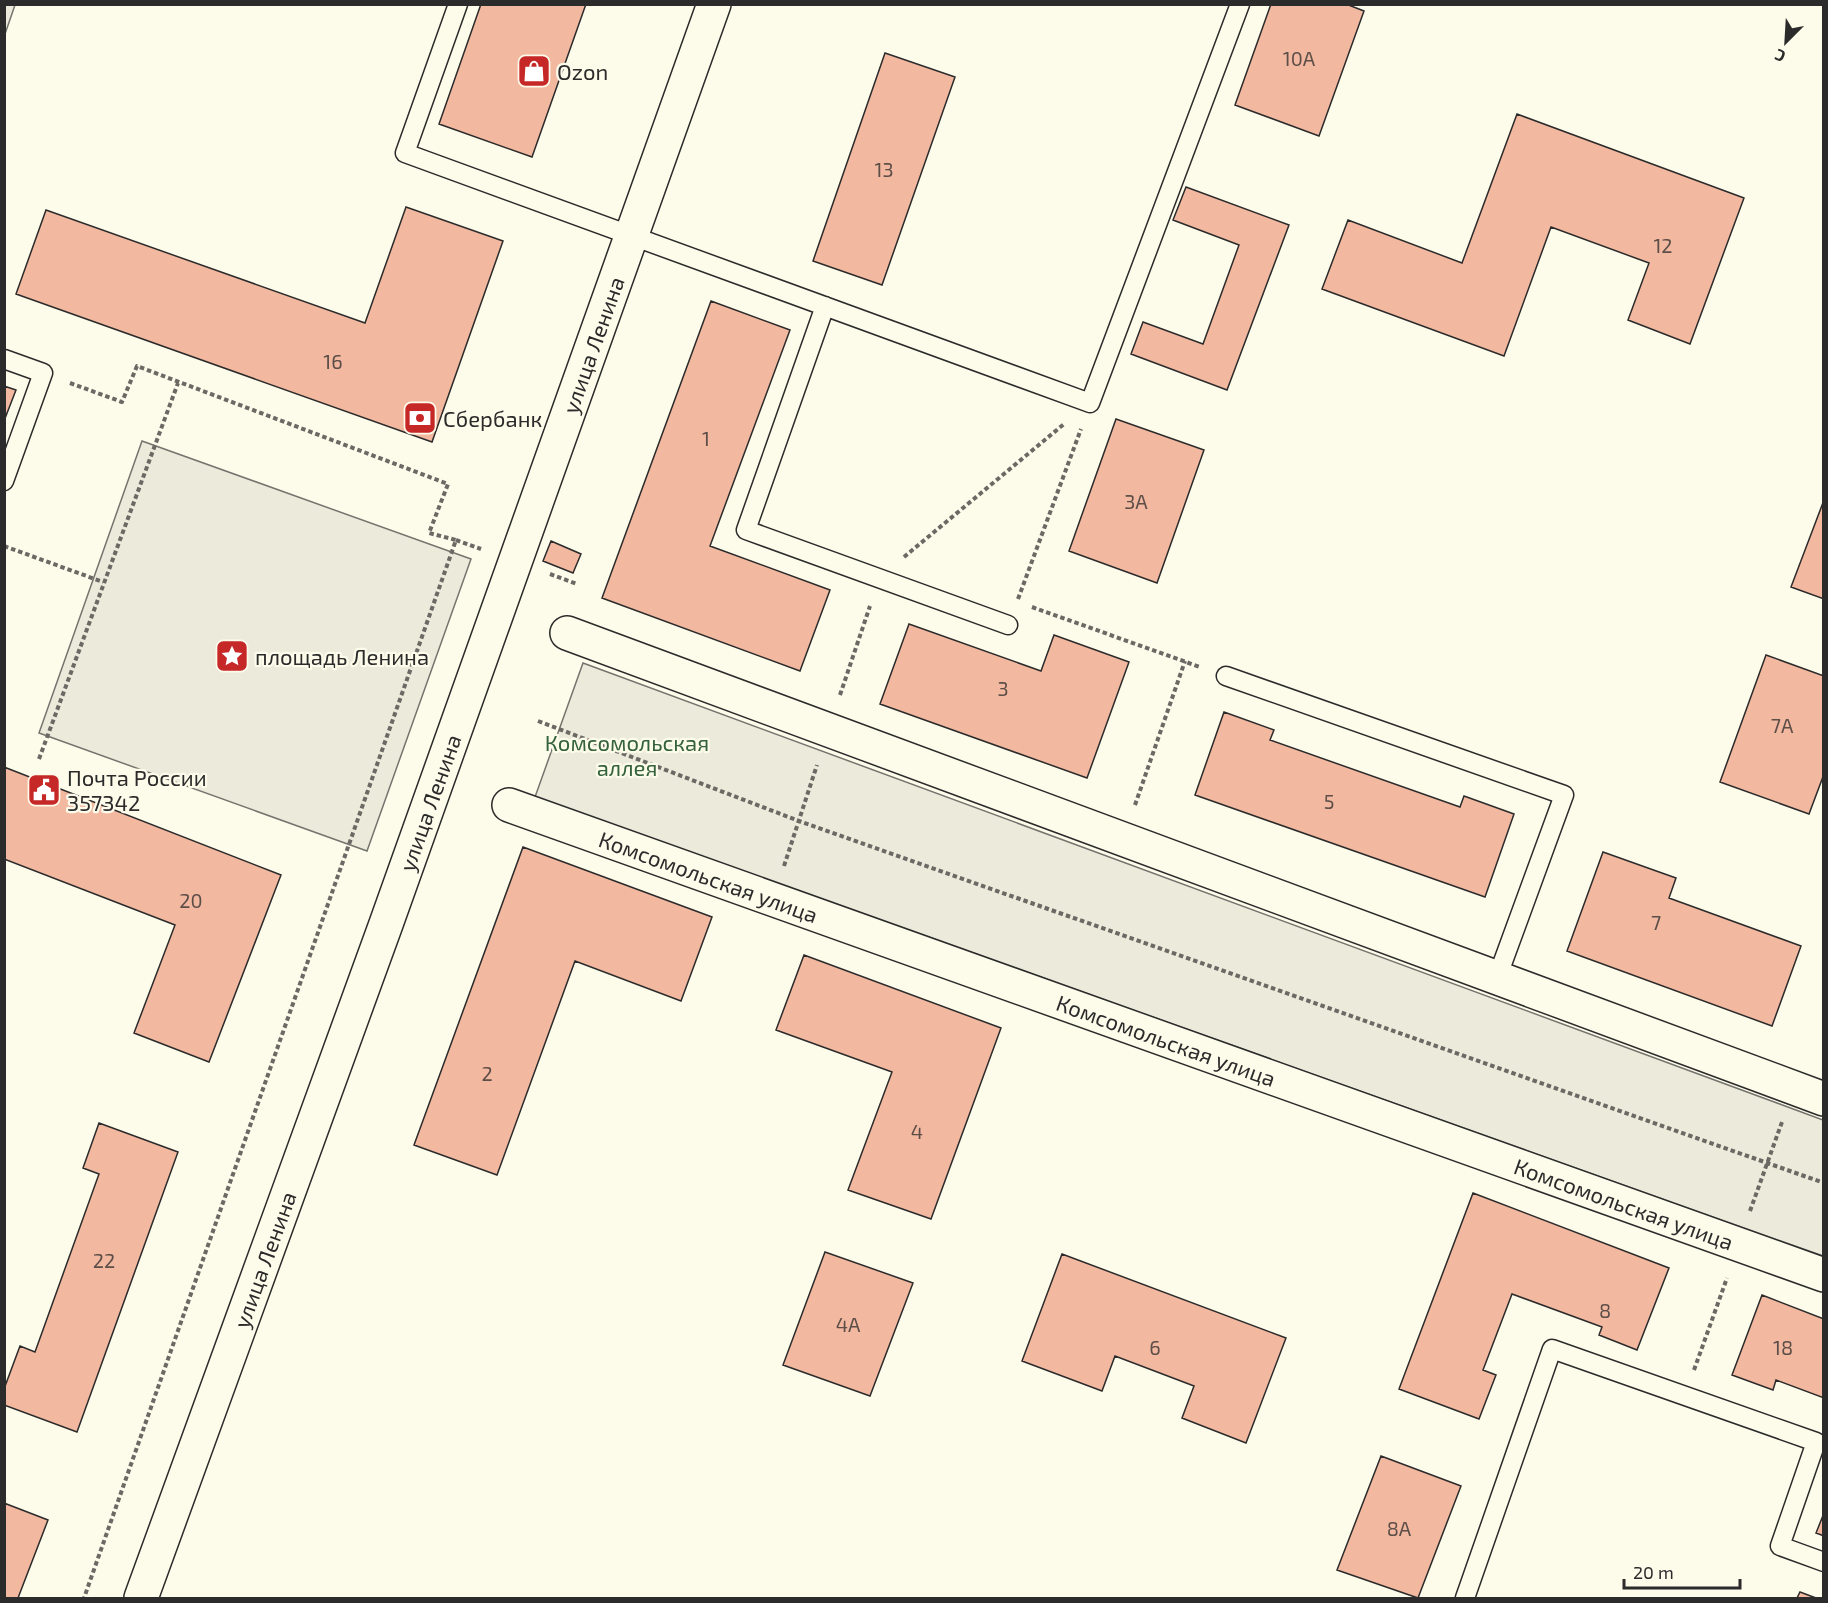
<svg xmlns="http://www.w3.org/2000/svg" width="1828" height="1603" font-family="'Exo 2',sans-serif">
	<rect width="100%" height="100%" fill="#fdfbea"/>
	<!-- green -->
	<path fill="#ecebdb" stroke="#74746e" stroke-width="1.5" d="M 5,4 L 15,5 L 5,34 L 4,5 Z
		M 583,663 L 1823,1120 L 1823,1256 L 535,797 Z"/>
	<!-- parking -->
	<path fill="#eceadb" stroke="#74746e" stroke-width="1.5" d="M 142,441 L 471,559 L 367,851 L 39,733 Z"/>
	<!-- building -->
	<path fill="#f2b8a0" stroke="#2b2b2b" stroke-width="1.5" d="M 481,4 L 586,4 L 532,157 L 439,124 Z
		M 1271,4 L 1346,4 L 1364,11 L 1319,136 L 1235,105 Z
		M 885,53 L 955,77 L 882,285 L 813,261 Z
		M 1517,114 L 1744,198 L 1690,344 L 1628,320 L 1649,263 L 1551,227 L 1504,356 L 1322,289 L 1348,220 L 1462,263 Z
		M 1186,187 L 1289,225 L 1227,390 L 1131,354 L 1143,322 L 1203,344 L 1239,245 L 1173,220 Z
		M 406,207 L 503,241 L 432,442 L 16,294 L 46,210 L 365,323 Z
		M 711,301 L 790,330 L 710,546 L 830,590 L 800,671 L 602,598 Z
		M 4,386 L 16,390 L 4,421 Z
		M 1116,419 L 1204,450 L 1157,583 L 1069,551 Z
		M 1824,500 L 1824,599 L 1791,587 Z
		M 551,541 L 581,554 L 573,573 L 543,561 Z
		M 909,624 L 1041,671 L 1054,635 L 1129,662 L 1087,778 L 880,704 Z
		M 1766,655 L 1824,676 L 1824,774 L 1809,814 L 1720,782 Z
		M 1224,712 L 1274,730 L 1270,740 L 1460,807 L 1464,796 L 1514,814 L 1485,897 L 1195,795 Z
		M 4,767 L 281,875 L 209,1062 L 134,1033 L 175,925 L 4,859 Z
		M 523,847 L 712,917 L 681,1001 L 575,961 L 497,1175 L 414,1145 Z
		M 1603,852 L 1676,878 L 1669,898 L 1801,946 L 1772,1026 L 1567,951 Z
		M 804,955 L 1001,1028 L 931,1219 L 848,1190 L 892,1072 L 776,1030 Z
		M 99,1123 L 178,1152 L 77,1432 L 4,1405 L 4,1389 L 20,1346 L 35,1352 L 99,1174 L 83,1168 Z
		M 1473,1193 L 1669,1268 L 1637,1350 L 1599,1335 L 1602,1327 L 1512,1294 L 1483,1370 L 1496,1375 L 1479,1419 L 1399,1389 Z
		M 825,1252 L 913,1283 L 870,1396 L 783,1365 Z
		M 1062,1254 L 1286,1338 L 1246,1443 L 1182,1418 L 1194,1386 L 1115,1356 L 1102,1391 L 1022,1361 Z
		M 1762,1295 L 1824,1319 L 1824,1398 L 1776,1380 L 1773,1390 L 1732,1375 Z
		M 1381,1456 L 1461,1486 L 1418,1598 L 1337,1570 Z
		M 4,1503 L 48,1520 L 18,1598 L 4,1598 Z
		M 1824,1513 L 1824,1536 L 1816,1533 Z
		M 1800,1592 L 1816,1598 L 1797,1598 Z"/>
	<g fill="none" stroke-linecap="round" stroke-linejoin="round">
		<defs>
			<path id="lane" d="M 458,4 L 405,153 L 1090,403 L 1240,4
				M 825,306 L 746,530 L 1008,625
				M 4,359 L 43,373 L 4,481
				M 1226,676 L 1564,795 L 1497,978
				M 1465,1598 L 1552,1349 L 1816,1442 L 1780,1546 L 1824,1562"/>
			<g id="street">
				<path d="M 567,633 L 1824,1099"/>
				<path id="s1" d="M 509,805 L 1824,1275"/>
				<path id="s2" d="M 141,1598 L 386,924 L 714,4"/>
			</g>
		</defs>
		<!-- lane casing -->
		<use href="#lane" stroke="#2b2b2b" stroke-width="21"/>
		<!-- street casing -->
		<use href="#street" stroke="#2b2b2b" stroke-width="36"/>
		<!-- path -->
		<path stroke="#6a6964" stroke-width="4" stroke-dasharray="4.5 3" stroke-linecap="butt" d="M 70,383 L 122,402 L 137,366 L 448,484 L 429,533 L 456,540 L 84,1598
			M 456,540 L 481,549
			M 4,546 L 103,582
			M 904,557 L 1064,424
			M 550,574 L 577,584
			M 1018,599 L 1081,429
			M 1032,607 L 1200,667
			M 840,695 L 870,606
			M 538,721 L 799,821 L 1824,1183
			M 39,759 L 178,383
			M 1135,805 L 1185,661
			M 784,866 L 817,765
			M 1750,1211 L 1782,1122
			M 1694,1370 L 1727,1278"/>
		<!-- lane -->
		<use href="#lane" stroke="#fdfbea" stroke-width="18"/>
		<!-- street -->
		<use href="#street" stroke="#fdfbea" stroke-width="33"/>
	</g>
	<!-- icons -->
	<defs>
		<symbol id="shop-square" viewBox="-11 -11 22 22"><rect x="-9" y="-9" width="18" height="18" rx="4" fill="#c62828" stroke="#fdfbea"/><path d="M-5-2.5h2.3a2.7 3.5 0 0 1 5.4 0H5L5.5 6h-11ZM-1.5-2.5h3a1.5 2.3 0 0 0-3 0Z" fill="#fff"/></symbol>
		<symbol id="bank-square" viewBox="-11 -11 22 22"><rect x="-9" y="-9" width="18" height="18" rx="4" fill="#c62828" stroke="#fdfbea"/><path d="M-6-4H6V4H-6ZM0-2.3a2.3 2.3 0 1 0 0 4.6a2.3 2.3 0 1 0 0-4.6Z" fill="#fff"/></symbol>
		<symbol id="sight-square" viewBox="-11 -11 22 22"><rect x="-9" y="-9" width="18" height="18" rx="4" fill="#c62828" stroke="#fdfbea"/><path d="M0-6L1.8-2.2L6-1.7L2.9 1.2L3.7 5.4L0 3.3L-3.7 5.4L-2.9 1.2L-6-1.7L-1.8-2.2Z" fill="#fff"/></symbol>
		<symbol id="civic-square" viewBox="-11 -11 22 22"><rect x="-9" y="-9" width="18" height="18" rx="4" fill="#c62828" stroke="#fdfbea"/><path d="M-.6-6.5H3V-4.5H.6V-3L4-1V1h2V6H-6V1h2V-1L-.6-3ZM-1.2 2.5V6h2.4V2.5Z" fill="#fff"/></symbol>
	</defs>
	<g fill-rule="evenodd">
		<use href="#shop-square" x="515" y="52" width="38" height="38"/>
		<use href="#bank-square" x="401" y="399" width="38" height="38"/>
		<use href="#sight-square" x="213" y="637" width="38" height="38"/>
		<use href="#civic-square" x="25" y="771" width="38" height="38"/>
	</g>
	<g text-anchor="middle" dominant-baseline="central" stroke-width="4.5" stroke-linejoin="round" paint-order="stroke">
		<!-- number labels -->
		<g font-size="20" fill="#5d4e48">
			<text x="1299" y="58">10А</text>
			<text x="884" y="169">13</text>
			<text x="1663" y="245">12</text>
			<text x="333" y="361">16</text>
			<text x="706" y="438">1</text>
			<text x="1136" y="501">3А</text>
			<text x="1003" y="688">3</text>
			<text x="1782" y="725">7А</text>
			<text x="1329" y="801">5</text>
			<text x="191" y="900">20</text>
			<text x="1656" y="922">7</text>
			<text x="487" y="1073">2</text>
			<text x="917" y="1131">4</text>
			<text x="104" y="1260">22</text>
			<text x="1605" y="1310">8</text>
			<text x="848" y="1324">4А</text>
			<text x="1155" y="1347">6</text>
			<text x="1783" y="1347">18</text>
			<text x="1399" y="1528">8А</text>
		</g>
		<!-- poi labels -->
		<g font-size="22" fill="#2b2b2b" stroke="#fdfbea" text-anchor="start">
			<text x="557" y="71">Ozon</text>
			<text x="443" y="418">Сбербанк</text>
			<text x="255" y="656">площадь Ленина</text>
			<text x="67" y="777">Почта России<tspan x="67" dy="25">357342</tspan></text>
		</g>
		<!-- street labels -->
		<g font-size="22" fill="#2b2b2b" stroke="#fdfbea">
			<text stroke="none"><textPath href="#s2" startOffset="1332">улица Ленина</textPath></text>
			<text stroke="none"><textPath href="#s2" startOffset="846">улица Ленина</textPath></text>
			<text stroke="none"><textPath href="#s1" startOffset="212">Комсомольская улица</textPath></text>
			<text stroke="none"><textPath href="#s1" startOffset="698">Комсомольская улица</textPath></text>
			<text stroke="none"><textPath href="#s1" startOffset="1184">Комсомольская улица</textPath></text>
			<text stroke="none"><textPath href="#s2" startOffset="360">улица Ленина</textPath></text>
		</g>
		<!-- park labels -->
		<g font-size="22" fill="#34623c" stroke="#fdfbea">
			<text x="627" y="742">Комсомольская<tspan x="627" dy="25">аллея</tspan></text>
		</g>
	</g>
	<!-- border -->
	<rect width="1828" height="1603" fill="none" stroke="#2b2b2b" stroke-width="12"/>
	<!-- north arrow -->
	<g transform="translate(1786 42) rotate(204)" stroke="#fdfbea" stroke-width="4.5" paint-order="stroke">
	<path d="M0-4.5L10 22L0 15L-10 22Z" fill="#2b2b2b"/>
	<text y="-9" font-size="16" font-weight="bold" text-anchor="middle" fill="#2b2b2b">С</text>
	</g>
	<!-- scale -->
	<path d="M1624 1579v9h116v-9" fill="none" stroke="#2b2b2b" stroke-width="3"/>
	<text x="1633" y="1579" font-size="18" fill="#2b2b2b" stroke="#fdfbea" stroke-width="4.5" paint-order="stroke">20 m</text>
</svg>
